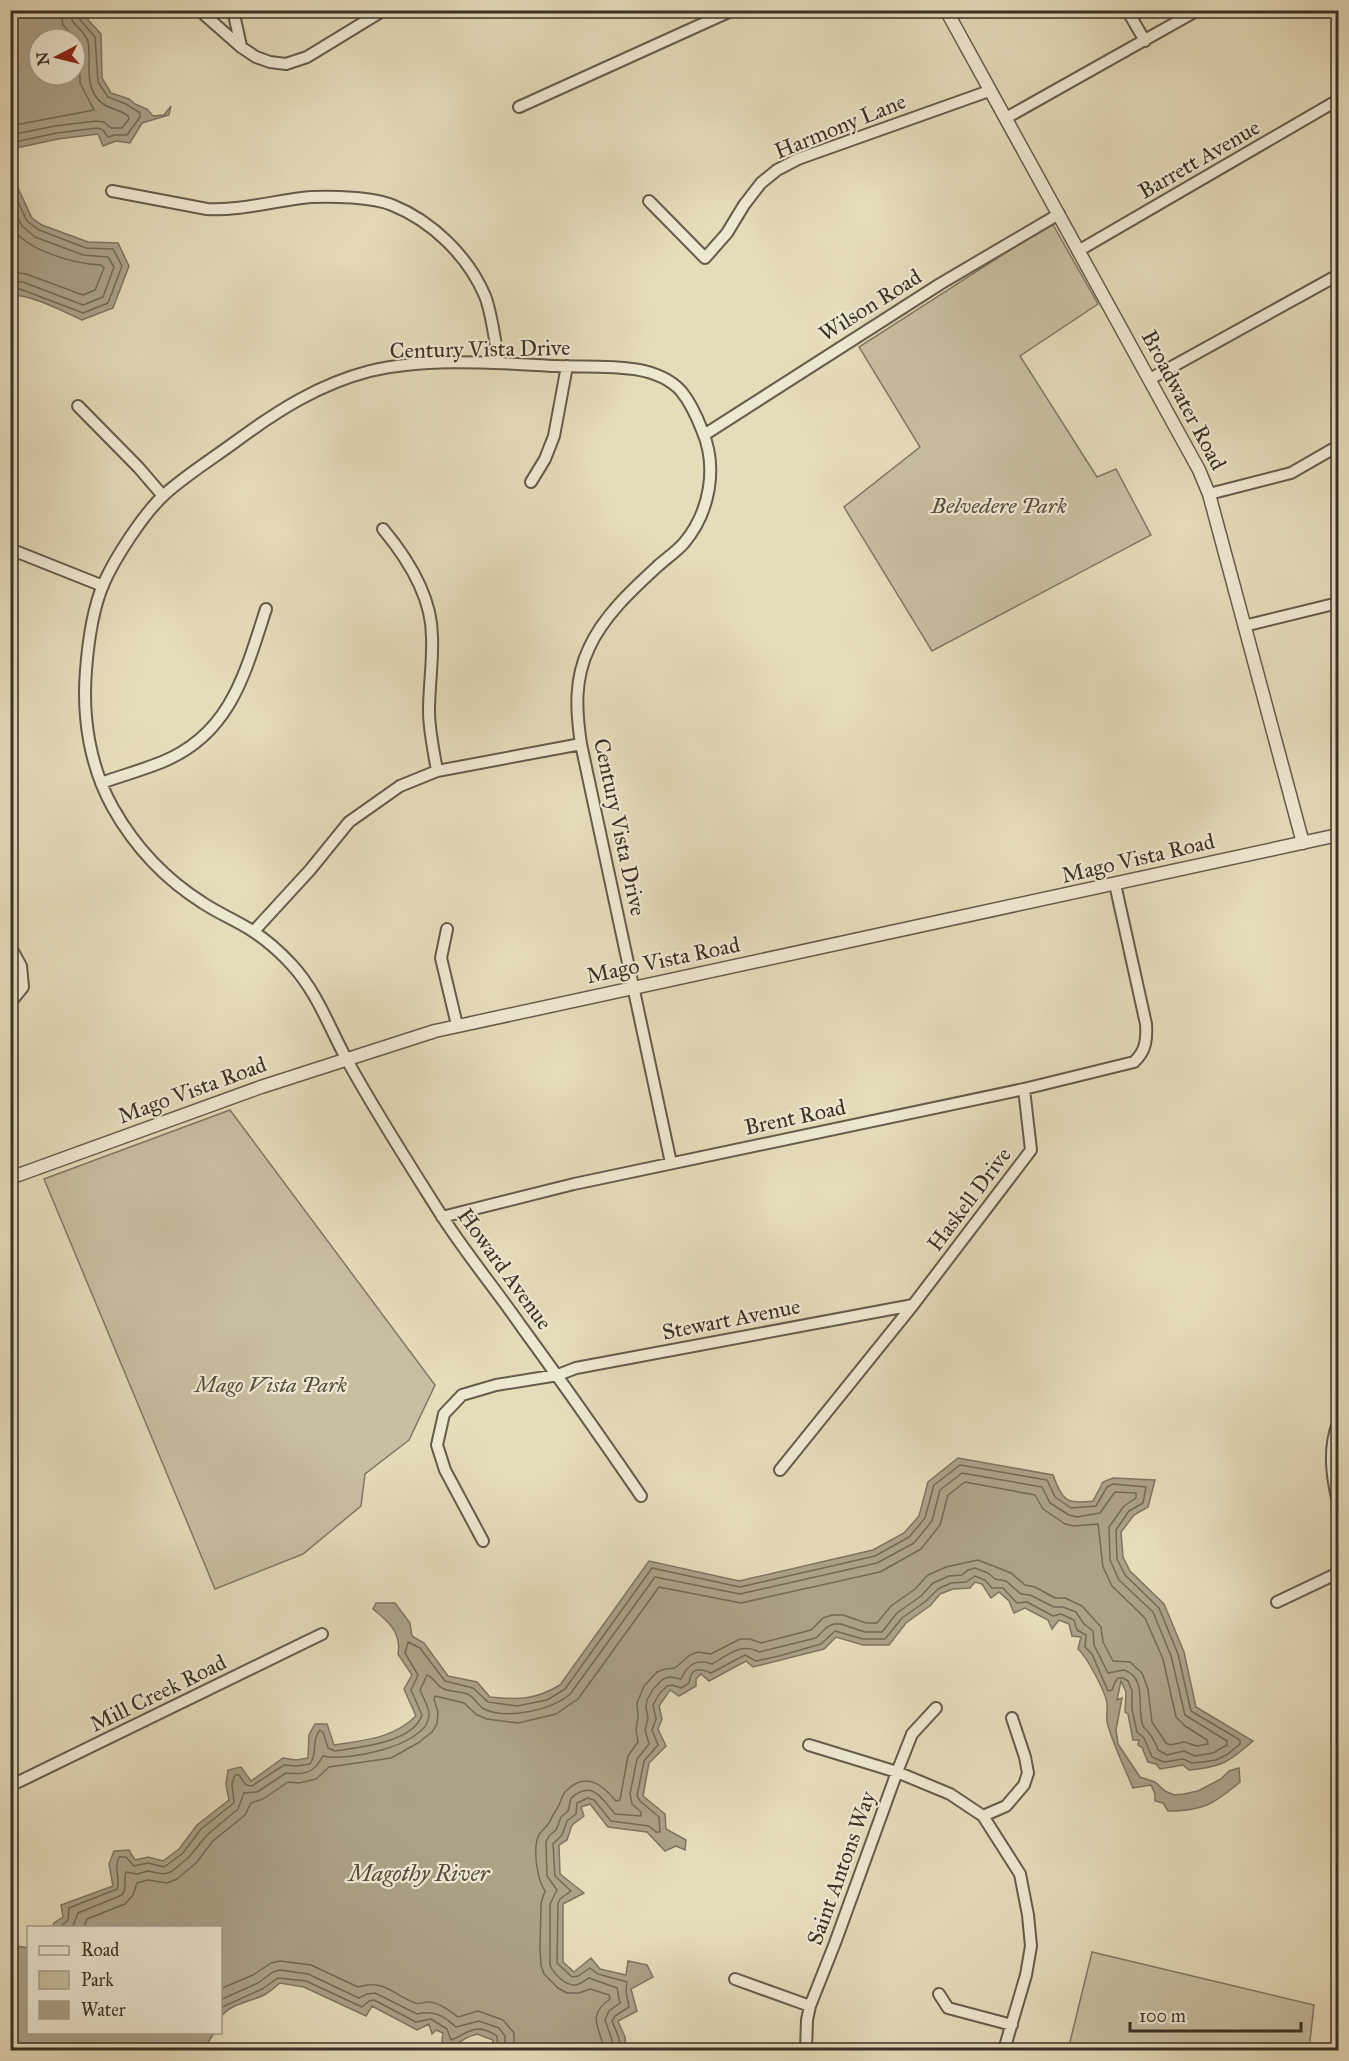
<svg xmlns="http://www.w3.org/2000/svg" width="1349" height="2061" font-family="'IM FELL Great Primer',serif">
	<rect width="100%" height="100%" fill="#e5dcba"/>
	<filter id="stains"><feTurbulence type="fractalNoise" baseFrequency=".00333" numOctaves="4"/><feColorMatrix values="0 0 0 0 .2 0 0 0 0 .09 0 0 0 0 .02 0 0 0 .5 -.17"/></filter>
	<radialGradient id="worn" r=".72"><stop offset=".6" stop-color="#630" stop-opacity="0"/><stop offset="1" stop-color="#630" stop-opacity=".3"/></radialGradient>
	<!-- green -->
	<path fill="#c8bfa1" stroke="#817864" stroke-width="1.5" d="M 1052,223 L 1098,304 L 1020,356 L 1097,477 L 1116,469 L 1151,535 L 932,651 L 844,507 L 920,447 L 859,347 Z
		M 230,1110 L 435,1385 L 409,1440 L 365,1474 L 361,1506 L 303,1554 L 215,1589 L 44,1179 Z
		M 1092,1952 L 1314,2005 L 1309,2050 L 1068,2050 Z"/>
	<!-- water -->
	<path fill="#aba288" stroke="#7e7561" stroke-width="1.5" fill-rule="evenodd" d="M 10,11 L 80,11 L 101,34 L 102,78 L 111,93 L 129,99 L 135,104 L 147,109 L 153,116 L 164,115 L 171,106 L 169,115 L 142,123 L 130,143 L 116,141 L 103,146 L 98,134 L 58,139 L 11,149 ZM 39,39 L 75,39 L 75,75 L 39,75 Z
		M 10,171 L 32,218 L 42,225 L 88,242 L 118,243 L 129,266 L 113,308 L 82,320 C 62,311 33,295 11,295 Z
		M 958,1458 L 1053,1475 C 1062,1500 1066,1505 1093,1501 L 1103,1482 L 1113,1478 L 1155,1480 L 1148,1507 L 1134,1515 L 1121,1532 L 1123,1557 L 1130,1571 L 1164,1604 L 1184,1652 L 1196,1707 L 1253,1741 C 1229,1762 1222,1767 1189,1770 L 1183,1765 L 1160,1769 L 1156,1764 L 1148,1762 L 1143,1750 L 1143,1748 L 1138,1745 L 1139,1740 L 1133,1740 L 1128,1714 L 1125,1712 L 1126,1692 L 1121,1681 L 1117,1700 L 1122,1698 L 1116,1730 L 1118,1744 L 1140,1777 L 1155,1782 L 1165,1791 L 1174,1795 L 1184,1794 L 1198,1791 L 1221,1779 L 1229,1771 L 1239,1768 L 1240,1782 C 1214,1804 1203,1811 1168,1811 L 1163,1803 L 1155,1801 L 1155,1794 L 1151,1785 L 1133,1788 C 1124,1767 1115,1748 1108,1726 C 1105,1717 1108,1712 1107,1703 C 1105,1691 1087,1657 1078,1649 L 1081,1637 L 1072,1636 L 1069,1624 L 1059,1620 L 1052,1629 L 1048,1620 L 1025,1608 L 1014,1613 L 1009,1601 L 999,1592 L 991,1598 L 982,1584 L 975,1582 L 970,1588 L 953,1589 L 940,1594 L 931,1605 L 906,1623 L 889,1645 L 863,1645 L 836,1637 L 824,1649 L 753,1667 L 746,1661 L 709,1681 L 701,1674 L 696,1679 L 696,1686 L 679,1696 L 670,1690 L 659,1706 L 662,1719 L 658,1729 L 666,1746 L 649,1763 L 643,1796 L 665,1814 L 666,1829 L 686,1840 L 685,1850 L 676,1846 L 665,1851 L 647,1832 L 608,1827 L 590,1804 L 581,1807 L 584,1816 L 572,1825 L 567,1840 L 559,1845 L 560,1874 L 584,1893 L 563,1904 L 563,1962 L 574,1972 L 591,1958 L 600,1969 L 626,1975 L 628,1961 L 647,1965 L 653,1977 L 631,1989 L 637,2011 L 618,2021 L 625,2037 L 626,2050 L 492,2050 L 493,2040 L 477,2034 C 472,2036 467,2037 463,2040 C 454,2045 452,2052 441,2049 L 443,2033 L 436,2030 L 432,2034 L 429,2024 L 417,2030 L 372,2006 L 366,2016 L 304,1987 L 280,1983 C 275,1987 270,1992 264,1995 C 250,2002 229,2004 221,2017 L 220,1928 L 52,1927 L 54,1923 L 63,1917 L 61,1905 L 113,1886 L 109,1864 L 114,1851 L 129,1850 L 135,1860 L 148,1857 L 163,1861 L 179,1849 L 197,1825 L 229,1800 L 226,1784 L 228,1770 L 241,1767 L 251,1781 L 283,1758 L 296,1760 L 308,1758 L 309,1735 L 315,1724 L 327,1724 L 334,1745 C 365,1740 392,1739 416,1716 L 404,1689 L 412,1675 L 398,1654 C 402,1633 388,1621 373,1609 L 376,1603 L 395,1603 L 410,1623 L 412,1636 L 424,1643 L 448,1676 L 477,1682 L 490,1697 C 518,1700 535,1700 560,1685 L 649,1561 L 739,1581 L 873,1550 L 904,1533 L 919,1516 L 928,1482 Z
		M 10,1945 L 28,1948 L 28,2032 L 214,2033 L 205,2047 L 208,2050 L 11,2050 Z"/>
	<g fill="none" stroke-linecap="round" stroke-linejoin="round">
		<!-- shore -->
		<path stroke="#726a57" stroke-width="1.5" d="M 10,126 L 94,110 L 80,83 L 79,43 L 63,25 L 60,10
			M 10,135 L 55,126 L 96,121 L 104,122 L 111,128 L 122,128 L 129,119 L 128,116 C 121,110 111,109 103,104 C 82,88 92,63 88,42 C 85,29 69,25 69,10
			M 10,143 L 57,133 L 97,128 L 103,130 L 108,137 L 115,135 L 127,135 L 140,117 L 140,113 L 126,104 L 108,97 L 98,82 L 95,37 L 77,16 L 76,10
			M 10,185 L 27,221 L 39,230 L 86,248 L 113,249 L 122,266 L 108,303 L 83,313 L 20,289 L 10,289
			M 10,203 L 22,226 L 35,237 L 83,255 L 108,257 L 114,267 L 103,297 L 83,305 L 23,282 L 10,281
			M 10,224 C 23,250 74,264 101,265 L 104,268 L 95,290 L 83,295 L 26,274 L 10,272
			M 59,1928 L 68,1920 L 69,1908 L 117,1889 C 121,1878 113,1868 119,1857 L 126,1857 L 134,1866 L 148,1863 L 164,1867 L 183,1853 L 201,1829 L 234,1803 L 232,1784 L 235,1775 L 239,1775 L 246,1785 L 252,1786 L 284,1765 L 296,1766 L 310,1764 C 318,1754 311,1740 320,1730 L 323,1732 L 328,1748 L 335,1751 C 359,1747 413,1743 422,1715 L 411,1690 L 418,1675 L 405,1653 L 408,1642 L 420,1648 L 445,1681 L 473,1688 L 488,1702 L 517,1706 L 547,1700 L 565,1689 L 652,1568 L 740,1587 L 875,1556 L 909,1537 L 925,1518 L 934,1485 L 960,1465 L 1047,1480 L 1055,1497 L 1071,1508 L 1096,1506 L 1107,1487 L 1113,1484 L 1146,1487 L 1143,1503 L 1129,1511 L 1116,1530 L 1117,1559 L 1125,1575 L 1159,1608 L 1178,1654 L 1191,1711 L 1240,1740 L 1240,1744 L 1228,1754 L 1216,1760 L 1203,1762 L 1192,1763 L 1183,1759 L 1164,1762 L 1152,1757 L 1144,1738 L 1137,1732 L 1132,1709 L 1132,1691 L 1128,1681 L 1123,1678 L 1118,1678 L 1115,1682 L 1112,1690 L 1108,1691 L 1092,1654 L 1085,1647 L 1086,1635 L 1077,1630 L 1074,1620 L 1061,1614 L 1053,1616 L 1027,1602 L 1017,1603 L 1003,1588 L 992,1588 L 985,1580 L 975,1576 L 966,1582 L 951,1583 L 938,1589 L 926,1601 L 902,1618 L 885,1639 L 863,1639 L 835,1631 L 821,1644 L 779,1656 L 756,1661 L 745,1655 L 711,1673 C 699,1668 691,1667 689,1683 L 681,1688 L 672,1685 L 667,1686 L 659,1694 L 653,1705 L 656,1719 L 652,1730 L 658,1745 L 644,1761 L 637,1796 L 640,1801 L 659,1817 L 660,1832 L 656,1832 L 649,1826 L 611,1821 L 594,1800 L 588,1798 L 577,1803 L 576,1814 L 567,1821 L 562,1835 L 553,1844 L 555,1876 L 571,1891 L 560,1899 L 558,1903 L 557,1963 L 572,1977 L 578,1976 L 590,1968 L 598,1974 L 627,1982 L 626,1991 L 629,2007 L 615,2016 L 612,2021 L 619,2038 L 620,2050
			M 72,1928 L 78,1913 L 122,1895 C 128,1887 123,1879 126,1872 L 137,1874 L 148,1871 L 163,1874 L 171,1872 L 189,1857 L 207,1835 L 238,1809 L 244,1793 L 257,1792 L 286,1773 C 306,1775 314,1773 323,1756 C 345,1762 427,1746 429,1716 C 430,1708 423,1698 420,1690 L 427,1675 C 434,1677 436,1686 444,1689 C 451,1692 459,1691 467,1694 C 474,1696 477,1705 484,1709 C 507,1720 553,1710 571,1693 L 655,1577 L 740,1594 L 877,1563 L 914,1543 L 932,1521 L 940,1490 L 962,1473 L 1042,1487 L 1050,1503 L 1069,1515 L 1077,1517 L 1100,1513 L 1115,1492 L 1136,1493 L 1136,1498 L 1124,1506 L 1109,1527 L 1110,1560 L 1119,1580 L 1153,1612 L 1171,1656 L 1185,1715 L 1227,1741 L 1227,1745 L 1213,1753 L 1195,1756 L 1184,1751 L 1167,1755 L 1158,1750 C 1156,1744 1153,1738 1149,1733 C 1147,1729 1145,1730 1143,1726 C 1136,1708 1148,1678 1124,1670 L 1108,1673 L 1094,1645 L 1093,1631 L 1084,1624 L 1076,1612 L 1063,1607 L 1054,1607 L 1030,1595 L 1021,1594 L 1006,1581 L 995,1579 L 988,1573 L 975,1568 L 968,1570 L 962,1575 L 949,1576 L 933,1583 L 921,1596 L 897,1613 L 882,1632 L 865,1632 L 841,1624 L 834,1624 L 827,1627 L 816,1638 L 759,1652 C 742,1642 727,1655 712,1664 C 696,1658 687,1665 681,1679 L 670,1677 L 663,1679 L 653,1689 L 647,1700 L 646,1707 L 648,1718 L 645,1730 L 649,1744 L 637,1759 L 630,1794 L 632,1804 L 641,1812 L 641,1816 L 615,1814 C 602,1799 593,1779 571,1798 L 568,1811 L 561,1817 L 556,1830 L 549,1836 L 546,1842 L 547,1876 L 557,1890 L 550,1904 L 550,1965 C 554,1974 565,1986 576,1985 C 581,1984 585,1980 589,1978 L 617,1988 L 620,2003 L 609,2011 L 605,2020 L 612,2040 L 613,2050
			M 83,1928 L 87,1919 L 125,1904 L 133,1895 L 137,1883 L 148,1880 L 167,1883 L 177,1879 L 196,1863 L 213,1841 L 245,1815 L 251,1803 L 263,1799 L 288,1782 L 299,1783 L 316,1779 L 329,1767 L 391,1758 L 418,1743 L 432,1732 L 437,1724 L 438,1712 L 434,1699 L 435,1696 L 464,1703 L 477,1715 L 487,1719 L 518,1723 L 556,1714 L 578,1699 L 659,1587 L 741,1603 L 880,1572 L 921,1549 L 940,1525 L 948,1495 L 965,1482 L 1035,1495 L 1043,1509 L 1065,1524 L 1074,1526 L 1098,1524 L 1103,1567 L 1112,1586 L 1145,1618 L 1163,1659 L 1176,1717 L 1185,1726 L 1207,1740 L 1208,1744 L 1197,1746 L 1184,1742 L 1170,1745 L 1166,1743 L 1152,1722 L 1148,1689 L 1142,1673 L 1130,1662 L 1113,1661 L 1103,1642 L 1101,1627 L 1082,1606 L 1065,1598 L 1055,1598 L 1035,1587 L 1025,1585 L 1011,1573 L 978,1560 L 946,1567 L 928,1575 L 915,1589 L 891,1606 L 877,1623 L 866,1623 L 843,1615 L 832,1615 L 823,1618 L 811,1630 L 761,1643 L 750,1639 L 740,1639 L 711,1654 L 698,1652 L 690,1655 L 675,1668 L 665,1669 L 657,1672 L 644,1686 L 637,1703 L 638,1717 L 636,1730 L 638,1742 L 628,1756 L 620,1800 L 616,1801 C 602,1784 585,1771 566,1791 C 561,1796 561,1802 558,1807 C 554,1813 552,1817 549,1823 C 546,1828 540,1831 538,1837 C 533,1851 537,1879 545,1891 L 541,1903 L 540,1949 L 541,1965 L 544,1974 L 558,1988 L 567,1993 L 579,1993 L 590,1989 L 609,1995 L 610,1999 C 585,2017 601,2028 604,2050
			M 220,1989 L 253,1975 L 271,1963 L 280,1961 L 311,1965 L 358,1987 C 384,1979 392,1994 415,2003 C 420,2005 423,2002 428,2002 C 439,2002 450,2011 458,2017 L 478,2011 L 503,2020 L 514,2033 L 514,2050
			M 220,2000 L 258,1983 L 273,1972 L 280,1970 L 308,1974 L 359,1998 L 367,1994 L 375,1993 L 417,2014 C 433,2010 443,2015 456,2027 L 479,2021 L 499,2028 L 505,2036 L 505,2050
			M 220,2008 L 262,1989 L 278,1978 L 306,1981 L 362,2007 L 369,2001 L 374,2000 L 416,2022 L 431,2019 L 447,2029 L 451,2040 C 470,2032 476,2022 497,2036 L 498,2050"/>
		<defs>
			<path id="minor" d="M 199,10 L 241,47 L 256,57 L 270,62 L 286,64 L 307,57 L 384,10
				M 233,10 L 241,46
				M 1127,10 L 1145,41
				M 519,107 L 733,10
				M 1006,118 L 1198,10
				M 112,191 L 207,209 C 242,211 276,200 311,197 C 332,196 373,197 392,205 C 432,221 468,256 485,296 C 492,313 495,343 499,363
				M 649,201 L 705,258 L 727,233 L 744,205 L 761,183 L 777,170 L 798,159 L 989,91
				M 1078,251 L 1338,100
				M 1150,379 L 1338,275
				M 78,406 L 139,468 L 163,496
				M 704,435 L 940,284 L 1059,214
				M 531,482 L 545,459 L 554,436 L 567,366
				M 1209,494 L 1291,473 L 1338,446
				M 383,529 C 408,559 432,597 432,637 C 433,662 429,686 429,711 C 429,731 434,752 437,771
				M 10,549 L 103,586
				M 1244,626 L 1338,603
				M 101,783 C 121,776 142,770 162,762 C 231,734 245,673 266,609
				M 447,929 L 441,958 L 457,1025
				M 254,931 L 310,870 L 349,822 L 400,786 L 437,771 L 581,744
				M 10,946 L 21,966 L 23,987 L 10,1003
				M 442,1217 L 574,1184 L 1024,1089 L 1134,1062 C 1146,1051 1147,1039 1146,1024 L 1115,884
				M 1338,1423 C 1328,1449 1332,1477 1338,1502
				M 780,1470 L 913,1305 L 1031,1150 L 1024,1089
				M 641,1496 C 602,1439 562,1382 521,1326 C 494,1287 463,1250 438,1210 C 407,1161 375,1111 347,1060 C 330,1029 317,992 292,965 C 281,953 265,939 251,930 C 235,920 218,913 203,903 C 165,879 135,847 113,808 C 90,767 82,718 86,670 C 88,644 93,609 103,585 C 114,559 144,513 165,494 C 186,475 212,459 235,442 C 277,411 319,384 370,371 C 427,357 497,363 556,366 C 594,368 653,360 681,391 C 690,402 697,417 702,430 C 718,467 710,512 684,543 C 677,551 667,558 659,565 C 633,589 604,615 589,648 C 574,679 576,711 581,744 L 671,1163
				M 483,1541 L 445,1470 L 437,1445 L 444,1414 L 462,1395 L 496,1385 L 558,1375 L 576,1368 L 913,1305
				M 1277,1602 L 1338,1573
				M 809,1745 L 897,1772 L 950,1794 L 983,1816 L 1020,1874 L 1028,1915 L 1031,1946 L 1026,1975 L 1004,2050
				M 10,1786 L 322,1634
				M 983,1816 L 1006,1806 L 1024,1785 L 1028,1773 L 1025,1757 L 1012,1718
				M 735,1979 L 810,2006
				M 939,1994 L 948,2008 L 1012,2025
				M 806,2050 L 807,2020 L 810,2006 L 835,1943 L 897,1772 L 912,1734 L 936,1708"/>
			<path id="tertiary" d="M 946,10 L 1199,470 L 1209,494 L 1303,843
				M 10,1178 L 261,1087 L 435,1031 L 1338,835"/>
		</defs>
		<!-- minor casing -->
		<use href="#minor" stroke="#655c4b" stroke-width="14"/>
		<!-- tertiary casing -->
		<use href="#tertiary" stroke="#655c4b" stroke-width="15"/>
		<!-- minor -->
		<use href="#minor" stroke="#eee8d2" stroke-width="10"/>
		<!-- tertiary -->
		<use href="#tertiary" stroke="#eee8d2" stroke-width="12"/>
	</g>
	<g text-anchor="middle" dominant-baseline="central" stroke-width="4.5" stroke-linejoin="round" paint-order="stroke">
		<!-- street labels -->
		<g font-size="22" fill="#3a3126" stroke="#eee8d2">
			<text transform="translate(840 126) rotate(-22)">Harmony Lane</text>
			<text transform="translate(1199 159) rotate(-30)">Barrett Avenue</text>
			<text transform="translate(870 305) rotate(-32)">Wilson Road</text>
			<text transform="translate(480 349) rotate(-1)">Century Vista Drive</text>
			<text transform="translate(1184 400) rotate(62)">Broadwater Road</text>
			<text transform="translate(620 827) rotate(78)">Century Vista Drive</text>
			<text transform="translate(1138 858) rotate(-13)">Mago Vista Road</text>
			<text transform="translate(663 960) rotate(-12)">Mago Vista Road</text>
			<text transform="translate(192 1090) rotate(-20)">Mago Vista Road</text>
			<text transform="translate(795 1117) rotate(-12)">Brent Road</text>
			<text transform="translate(969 1199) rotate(-53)">Haskell Drive</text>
			<text transform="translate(505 1269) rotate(54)">Howard Avenue</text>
			<text transform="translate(731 1319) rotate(-11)">Stewart Avenue</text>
			<text transform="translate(158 1693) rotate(-26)">Mill Creek Road</text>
			<text transform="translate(841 1868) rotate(-70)">Saint Antons Way</text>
		</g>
		<!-- park labels -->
		<g font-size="22" font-style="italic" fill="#564d3f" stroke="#eee8d2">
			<text x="999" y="505">Belvedere Park</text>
			<text x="271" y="1384">Mago Vista Park</text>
		</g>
		<!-- water labels -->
		<g font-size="24" font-style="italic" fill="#564d3e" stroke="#eee8d2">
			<text x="419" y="1873">Magothy River</text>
		</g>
	</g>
	<!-- margin -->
	<rect width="1349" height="2061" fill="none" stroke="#e5dcba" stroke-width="36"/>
	<rect x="12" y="12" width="1325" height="2037" fill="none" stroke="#3a3126" stroke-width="3"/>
	<rect x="18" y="18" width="1313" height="2025" fill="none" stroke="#3a3126" stroke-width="1.5"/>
	<!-- legend -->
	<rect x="27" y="1926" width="195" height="108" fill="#eee8d2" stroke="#a69f8d" stroke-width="1.5"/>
	<rect x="39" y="1946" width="30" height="9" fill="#eee8d2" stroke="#a69f8d" stroke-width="1.5"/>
	<text x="81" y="1956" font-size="18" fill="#3a3126">Road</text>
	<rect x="39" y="1971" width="30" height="18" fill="#c8bfa1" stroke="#a69f8d" stroke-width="1.5"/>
	<text x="81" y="1986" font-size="18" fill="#3a3126">Park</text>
	<rect x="39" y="2001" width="30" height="18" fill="#aba288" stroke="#a69f8d" stroke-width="1.5"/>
	<text x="81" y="2016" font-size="18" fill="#3a3126">Water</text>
	<!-- north arrow -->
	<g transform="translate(57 57) rotate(263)"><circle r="28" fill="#eee8d2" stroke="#a69f8d" stroke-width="1.5"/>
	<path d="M0-4.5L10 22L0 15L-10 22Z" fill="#8f2418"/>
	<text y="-9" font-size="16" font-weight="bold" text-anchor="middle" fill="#3a3126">N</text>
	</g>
	<!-- scale -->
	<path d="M1130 2022v9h171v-9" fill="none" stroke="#3a3126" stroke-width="3"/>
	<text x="1139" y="2022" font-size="18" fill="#3a3126" stroke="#eee8d2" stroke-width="4.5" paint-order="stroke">100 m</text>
	<rect width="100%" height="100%" filter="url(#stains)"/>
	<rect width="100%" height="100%" fill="url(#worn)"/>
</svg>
